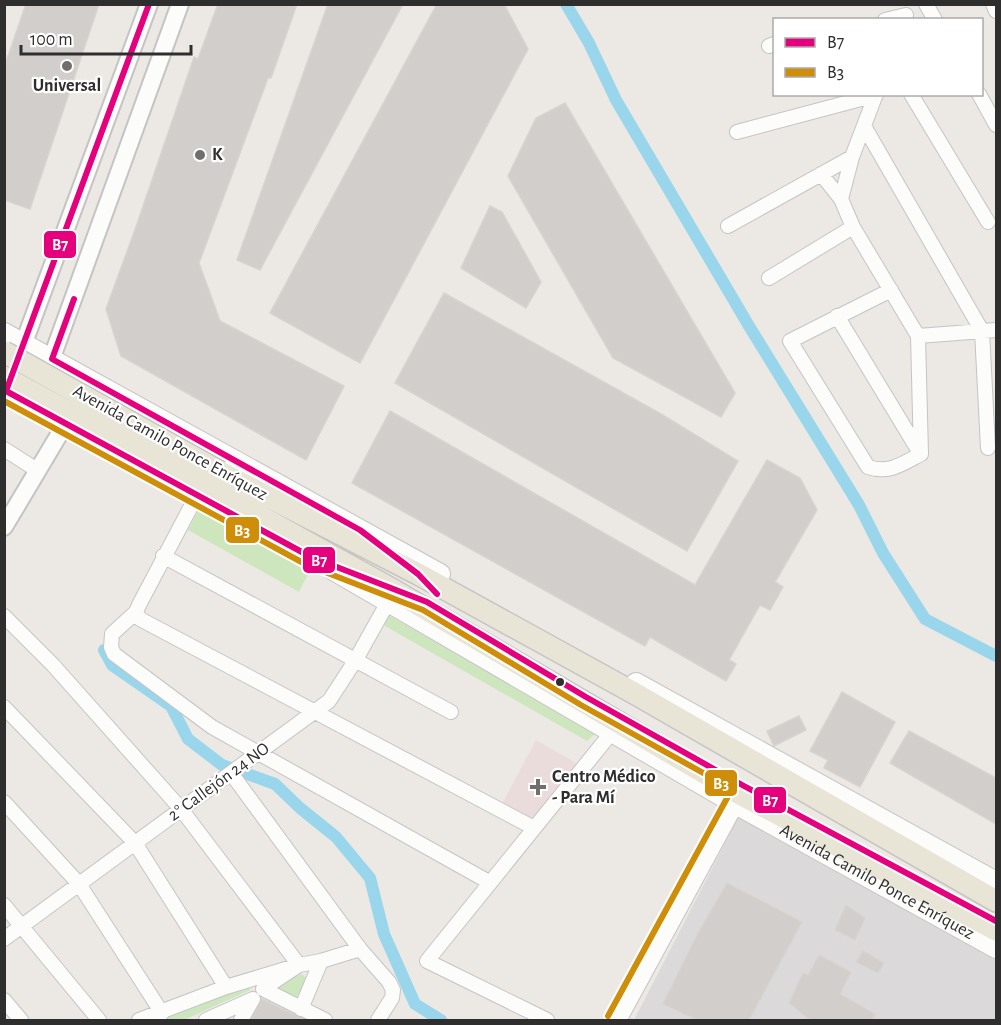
<svg xmlns="http://www.w3.org/2000/svg" width="1001" height="1025" font-family="'Alegreya Sans',sans-serif">
	<rect width="100%" height="100%" fill="#ece8e4"/>
	<!-- industrial -->
	<path fill="#dcd9db" d="M 740,814 L 996,953 L 996,1020 L 634,1020 Z"/>
	<!-- medical -->
	<path fill="#e9dcdb" d="M 536,740 L 581,766 L 534,823 L 500,808 Z"/>
	<!-- green -->
	<path fill="#cee6be" d="M 198,511 L 309,572 L 299,592 L 188,530 Z
		M 385,616 L 390,616 L 595,734 L 587,741 L 385,626 L 382,623 Z
		M 302,974 L 308,980 L 294,1001 L 273,986 Z
		M 247,986 L 250,987 L 250,990 L 184,1020 L 155,1020 Z"/>
	<g fill="none" stroke-linecap="round" stroke-linejoin="round">
		<!-- canal -->
		<path stroke="#99d6ec" stroke-width="12" d="M 566,4 L 589,43 L 616,100 L 749,326 L 859,505 L 883,553 L 925,619 L 996,656
			M 104,650 L 112,665 L 171,706 L 188,739 L 222,765 L 275,784 L 300,808 L 336,837 L 370,878 L 384,934 L 415,1004 L 441,1020"/>
	</g>
	<!-- building -->
	<path fill="#d1cecb" stroke="#d7d4d0" stroke-width="1.5" d="M 26,4 L 99,4 L 30,209 L 4,200 L 4,68 Z
		M 218,4 L 297,4 L 271,78 L 268,78 L 199,263 L 220,321 L 344,386 L 306,460 L 121,356 L 106,309 L 136,227 L 194,57 L 198,59 Z
		M 328,4 L 403,4 L 260,270 L 237,260 Z
		M 437,4 L 504,4 L 528,49 L 360,363 L 270,313 Z
		M 565,103 L 735,393 L 721,417 L 613,358 L 508,176 L 536,118 Z
		M 490,206 L 502,212 L 541,282 L 526,308 L 461,268 Z
		M 444,293 L 661,414 L 738,461 L 687,551 L 395,383 Z
		M 390,411 L 695,585 L 767,460 L 800,478 L 817,510 L 775,582 L 783,587 L 770,610 L 760,605 L 729,660 L 736,664 L 726,681 L 650,637 L 645,646 L 352,483 Z
		M 842,692 L 895,722 L 860,787 L 824,768 L 828,760 L 810,751 Z
		M 799,716 L 806,730 L 774,746 L 767,731 Z
		M 909,731 L 996,778 L 996,824 L 890,763 Z
		M 727,883 L 802,922 L 749,1020 L 697,1020 L 663,1004 L 698,933 Z
		M 846,905 L 865,918 L 855,940 L 835,930 Z
		M 863,951 L 884,963 L 878,973 L 856,962 Z
		M 819,955 L 851,972 L 840,994 L 875,1014 L 872,1020 L 810,1020 L 789,1003 L 803,973 L 808,975 Z
		M 262,999 L 306,1020 L 251,1020 Z"/>
	<g fill="none" stroke-linecap="round" stroke-linejoin="round">
		<defs>
			<path id="minor" d="M 926,4 L 935,20
				M 993,4 L 996,11
				M 885,20 L 906,15
				M 769,46 L 774,44
				M 911,94 L 988,222
				M 979,94 L 996,125
				M 864,126 L 982,331 L 988,448
				M 737,132 L 876,95
				M 821,174 L 841,199 L 853,227 L 918,336 L 921,454 C 902,464 889,474 868,467 L 790,341 L 891,290
				M 841,199 L 852,157 L 876,94
				M 728,226 L 852,157
				M 769,278 L 853,227
				M 837,316 L 920,453
				M 918,336 L 996,330
				M 4,449 L 37,470
				M 197,495 L 139,605 L 136,612 L 140,619 L 534,828
				M 163,556 L 451,712
				M 136,612 L 112,634 L 111,647 L 114,654 L 212,727 L 489,882
				M 4,616 L 53,665 L 181,809 L 299,965 L 226,987 L 139,1020
				M 4,707 L 135,843 L 226,987
				M 231,773 L 360,949 L 389,982 L 393,990 L 392,998 L 378,1020
				M 4,802 L 79,884 L 162,1013
				M 4,905 L 99,1020
				M 4,939 L 329,701 L 355,661 L 392,595
				M 4,1000 L 21,1020
				M 301,1009 L 321,961
				M 206,1020 L 253,999
				M 241,1020 L 253,999
				M 325,1020 L 263,989 L 299,965 L 321,961 L 360,949
				M 547,1020 L 427,961 L 612,732"/>
			<path id="tertiary" d="M 19,356 L 149,4
				M 47,371 L 180,4
				M 4,527 L 66,423"/>
			<g id="secondary">
				<path d="M 4,333 L 440,574"/>
				<path id="s1" d="M 4,390 L 311,557 L 734,803 L 996,948"/>
				<path d="M 636,683 L 996,882"/>
				<path d="M 616,1020 L 734,803"/>
			</g>
			<path id="primary" d="M 220,472 L 418,574 L 634,693 L 996,901
				M 211,489 L 395,591 L 740,794 L 996,930"/>
		</defs>
		<!-- minor casing -->
		<use href="#minor" stroke="#c5c4c5" stroke-width="16"/>
		<!-- tertiary casing -->
		<use href="#tertiary" stroke="#c5c4c5" stroke-width="20"/>
		<!-- secondary casing -->
		<use href="#secondary" stroke="#c5c4c5" stroke-width="22"/>
		<!-- primary casing -->
		<use href="#primary" stroke="#c6c5c4" stroke-width="24"/>
		<!-- minor -->
		<use href="#minor" stroke="#fcfcfb" stroke-width="14"/>
		<!-- tertiary -->
		<use href="#tertiary" stroke="#fcfcfb" stroke-width="16"/>
		<!-- secondary -->
		<use href="#secondary" stroke="#fcfcfb" stroke-width="20"/>
		<!-- primary -->
		<use href="#primary" stroke="#e8e4d6" stroke-width="21"/>
		<defs>
			<path id="primary-bridge" d="M 4,352 L 220,472
				M 4,377 L 211,489"/>
		</defs>
		<!-- primary-bridge casing -->
		<use href="#primary-bridge" stroke="#c6c5c4" stroke-width="24" stroke-linecap="butt"/>
		<!-- primary-bridge -->
		<use href="#primary-bridge" stroke="#e8e4d6" stroke-width="21"/>
		<defs>
			<path id="bus-1" d="M 149,4 L 6,391 L 311,557 L 427,602 L 586,697 L 744,786 L 996,921
				M 74,299 L 52,359 L 360,530 L 418,574 L 437,594"/>
			<path id="bus-2" d="M 4,401 L 307,565 L 423,610 L 581,705 L 732,789 L 608,1016"/>
		</defs>
		<!-- bus-1 casing -->
		<use href="#bus-1" stroke="#fff" stroke-width="10"/>
		<!-- bus-2 casing -->
		<use href="#bus-2" stroke="#fff" stroke-width="10"/>
		<!-- bus-1 -->
		<use href="#bus-1" stroke="#e5007d" stroke-width="6"/>
		<!-- bus-2 -->
		<use href="#bus-2" stroke="#cf8e09" stroke-width="6"/>
	</g>
	<!-- markers -->
	<g fill="#706f6e" stroke="#fff" stroke-width="2">
		<circle cx="67" cy="66" r="6"/>
		<circle cx="200" cy="155" r="6"/>
		<path d="M535 778h6v6h6v6h-6v6h-6v-6h-6v-6h6z"/>
	</g>
	<circle fill="#2e2e2e" stroke="#fff" stroke-width="2" cx="560" cy="682" r="5"/>
	<g text-anchor="middle" dominant-baseline="central" stroke-width="4.5" stroke-linejoin="round" paint-order="stroke">
		<!-- poi labels -->
		<g font-size="18" font-weight="bold" fill="#2e2e2e" stroke="#fff" text-anchor="start">
			<text x="67" y="86" text-anchor="middle">Universal</text>
			<text x="212" y="155">K</text>
			<text x="552" y="777">Centro Médico<tspan x="552" dy="21">- Para Mí</tspan></text>
		</g>
		<!-- street labels -->
		<g font-size="18" fill="#2e2e2e" stroke="#fff">
			<text transform="translate(170 443) rotate(29)">Avenida Camilo Ponce Enríquez</text>
			<text transform="translate(219 782) rotate(-36)">2° Callejón 24 NO</text>
			<text stroke="none"><textPath href="#s1" startOffset="1002">Avenida Camilo Ponce Enríquez</textPath></text>
		</g>
	</g>
	<g stroke="#fff" stroke-width="2">
		<rect x="43" y="230" width="34" height="29" rx="6" fill="#e5007d"/>
		<rect x="225" y="516" width="35" height="28" rx="6" fill="#cf8e09"/>
		<rect x="302" y="546" width="34" height="28" rx="6" fill="#e5007d"/>
		<rect x="704" y="769" width="34" height="28" rx="6" fill="#cf8e09"/>
		<rect x="753" y="786" width="34" height="28" rx="6" fill="#e5007d"/>
	</g>
	<g font-size="16" text-anchor="middle" font-weight="bold" fill="#fff">
		<text x="60" y="250">B7</text>
		<text x="242" y="536">B3</text>
		<text x="319" y="566">B7</text>
		<text x="721" y="789">B3</text>
		<text x="770" y="806">B7</text>
	</g>
	<!-- border -->
	<rect width="1001" height="1025" fill="none" stroke="#2e2e2e" stroke-width="12"/>
	<!-- legend -->
	<rect x="773" y="18" width="210" height="78" fill="#ffffff" stroke="#ababab" stroke-width="1.5"/>
	<rect x="785" y="38" width="30" height="9" fill="#e5007d" stroke="#ababab" stroke-width="1.5"/>
	<text x="827" y="48" font-size="18" fill="#2e2e2e">B7</text>
	<rect x="785" y="68" width="30" height="9" fill="#cf8e09" stroke="#ababab" stroke-width="1.5"/>
	<text x="827" y="78" font-size="18" fill="#2e2e2e">B3</text>
	<!-- scale -->
	<path d="M21 45v9h170v-9" fill="none" stroke="#2e2e2e" stroke-width="3"/>
	<text x="30" y="45" font-size="18" fill="#2e2e2e" stroke="#ffffff" stroke-width="4.5" paint-order="stroke">100 m</text>
</svg>
